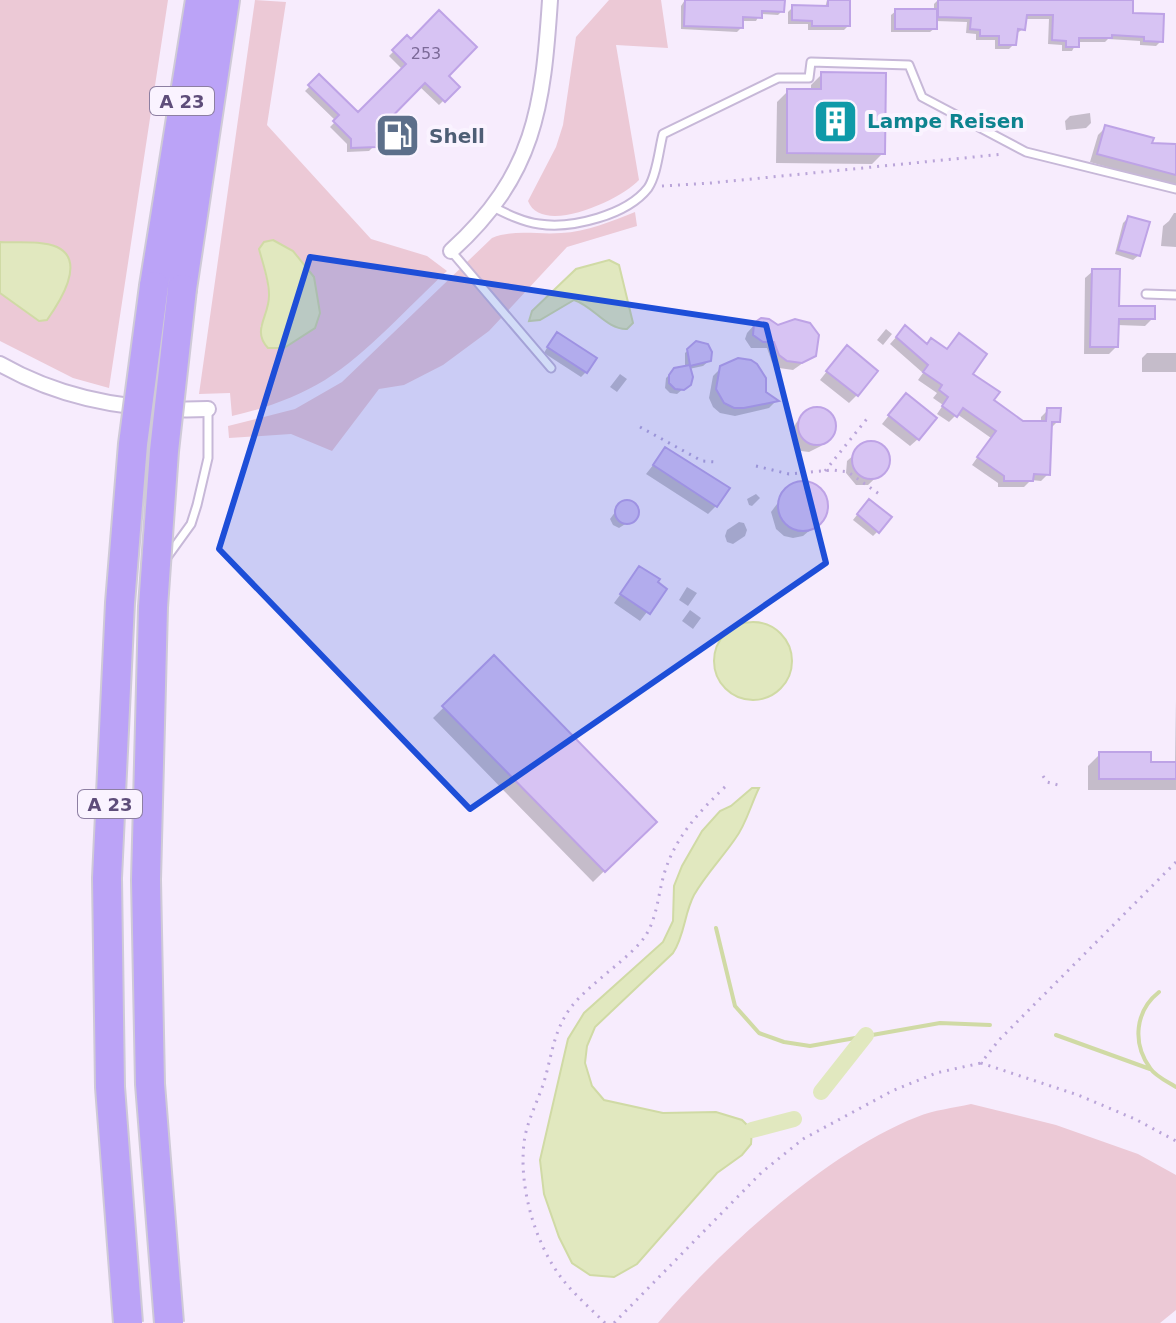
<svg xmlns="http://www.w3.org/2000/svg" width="1176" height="1323" font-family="'DejaVu Sans',sans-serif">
	<rect width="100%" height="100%" fill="#f7ecfd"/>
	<!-- green -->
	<path fill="#ecc9d6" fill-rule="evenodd" d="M 0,0 L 168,0 L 109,388 L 73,378 L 0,341 L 0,293 L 38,321 L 47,320 L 67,256 C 51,238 22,243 0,242 Z
		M 255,0 L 286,2 L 267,125 L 371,239 L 427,256 L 447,271 C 410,305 367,354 325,380 C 297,397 264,409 232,416 L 230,393 L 199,394 ZM 259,250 L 293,251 L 314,277 L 260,327 C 276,302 266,277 259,250 Z
		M 609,0 L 661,0 L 668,48 L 616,45 L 639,180 C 622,199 542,237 528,201 L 556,147 L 563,125 L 576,37 Z
		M 635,212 L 637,226 L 567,247 L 489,331 L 443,365 L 404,385 L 379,389 L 332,451 L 291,434 L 229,438 L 228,426 L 295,409 L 342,382 L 492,238 C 513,229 539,235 561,233 C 587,232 612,221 635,212 Z
		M 971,1104 L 1056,1125 L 1138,1154 L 1176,1175 L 1176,1310 L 1160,1323 L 658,1323 C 720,1250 827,1152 917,1117 C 934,1110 953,1108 971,1104 Z"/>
	<!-- water -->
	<path fill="#e1e8bf" stroke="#d0daa5" stroke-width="2" d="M 273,240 L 293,251 L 314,277 L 320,313 L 315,328 L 284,348 L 268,348 C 251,330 270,316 269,294 C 269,280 263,264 259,249 L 264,242 Z
		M 0,242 C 18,243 41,240 57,247 C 87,261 59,303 47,320 L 39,321 L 0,293 Z
		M 609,260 L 619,265 L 633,323 L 627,329 C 607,330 593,306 574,300 L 540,320 L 529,321 L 532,311 L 576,269 Z
		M714 661a39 39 0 1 1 78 0a39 39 0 1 1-78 0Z
		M 752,788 L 759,788 C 751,804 746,825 735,839 C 722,858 706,874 694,895 C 684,914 685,935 673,953 L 595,1027 L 587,1046 L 585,1063 L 592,1086 L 604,1100 L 663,1113 L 716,1112 L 742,1120 L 752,1130 L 751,1144 L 742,1155 L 717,1173 L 637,1264 L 614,1277 L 590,1275 L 572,1263 L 559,1237 L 544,1194 L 540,1160 L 568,1039 L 584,1013 L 663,942 L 673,921 L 674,886 L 682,866 L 702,831 L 720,811 L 731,806 Z"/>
	<!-- shadow -->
	<path fill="#0003" d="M 685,0 L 783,0 L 782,11 L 778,15 L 760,14 L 756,21 L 741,21 L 741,28 L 737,32 L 681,29 L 681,6 Z
		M 827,0 L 848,0 L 848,26 L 844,30 L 808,30 L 808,24 L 788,24 L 788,12 L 793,7 L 825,8 Z
		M 938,0 L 1131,0 L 1131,15 L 1161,41 L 1156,46 L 1140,45 L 1140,41 L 1108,39 L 1105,42 L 1077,42 L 1072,51 L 1062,51 L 1062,45 L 1048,44 L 1049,19 L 1025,19 L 1023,29 L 1016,34 L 1014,44 L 1009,49 L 995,49 L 995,40 L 976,40 L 976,34 L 966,33 L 967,22 L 935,21 L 935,28 L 930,32 L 891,32 L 891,15 L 896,11 L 934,11 L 934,4 Z
		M 407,38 L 457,87 L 439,105 L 419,86 L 374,132 L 374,146 L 369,151 L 347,152 L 347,144 L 330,127 L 336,121 L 305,91 L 319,77 L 358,115 L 403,70 L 389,56 Z
		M 822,74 L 883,153 L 872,164 L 776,163 L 777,102 L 788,91 L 811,91 L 811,85 Z
		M 1090,113 L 1091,123 L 1086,128 L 1066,130 L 1065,121 L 1070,116 Z
		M 1106,127 L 1150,145 L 1176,145 L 1176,187 L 1090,162 L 1098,135 Z
		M 1174,213 L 1176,213 L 1176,247 L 1161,246 L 1163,226 L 1169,221 Z
		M 1128,218 L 1139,255 L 1133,260 L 1115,254 L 1123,223 Z
		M 1093,271 L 1117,308 L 1153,318 L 1145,326 L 1117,325 L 1116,347 L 1109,354 L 1084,354 L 1085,278 Z
		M 755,324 L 817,336 L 814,355 L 793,370 L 779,368 L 772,362 L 767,348 L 751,348 L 745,339 L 747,333 Z
		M 886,329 L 892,334 L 883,345 L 877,340 Z
		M 898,335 L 926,345 L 970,374 L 991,401 L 1022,423 L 1041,423 L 1041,417 L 1048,410 L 1058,421 L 1051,428 L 1048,474 L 1041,481 L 1031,480 L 1024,487 L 998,487 L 998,483 L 972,465 L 991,438 L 957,414 L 949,422 L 937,414 L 943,405 L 933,398 L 937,393 L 918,380 L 923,373 L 890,344 Z
		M 552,339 L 586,372 L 581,377 L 544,353 Z
		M 691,347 L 709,361 L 703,366 L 689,369 L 689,384 L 677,394 L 670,393 L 665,388 L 666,378 L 672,372 L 685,368 L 685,353 Z
		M 1147,353 L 1176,353 L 1176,372 L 1142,372 L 1142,358 Z
		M 839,356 L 857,395 L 849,403 L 820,380 Z
		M 721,368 L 764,393 L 776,401 L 769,408 L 735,416 L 720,413 L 713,407 L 709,398 L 713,376 Z
		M 620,374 L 627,379 L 617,392 L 610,387 Z
		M 898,404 L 918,439 L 910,446 L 882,424 Z
		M 816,409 L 827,412 L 834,422 L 834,430 L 821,446 L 809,452 L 801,451 L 795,446 L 791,434 L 796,423 L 805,414 Z
		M 874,443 L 881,446 L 888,457 L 886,468 L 868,485 L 856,485 L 846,473 L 847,461 L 866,444 Z
		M 665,450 L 716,506 L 708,514 L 646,474 Z
		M 804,483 L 814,486 L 821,492 L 826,507 L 821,521 L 803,536 L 793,538 L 784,536 L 776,529 L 771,512 L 789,488 Z
		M 756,494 L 760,498 L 752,506 L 749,505 L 747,499 Z
		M 628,502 L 634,505 L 637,512 L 635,518 L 619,528 L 613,525 L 610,519 L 621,504 Z
		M 864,506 L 878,531 L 873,536 L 853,520 Z
		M 739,522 L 744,523 L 747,530 L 745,536 L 733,544 L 727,542 L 725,536 L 727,530 Z
		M 640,568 L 665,589 L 640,621 L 614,603 Z
		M 687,587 L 697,593 L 688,606 L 679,600 Z
		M 690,610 L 701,618 L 693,629 L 682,621 Z
		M 494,658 L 654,822 L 593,882 L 433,718 Z
		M 1176,699 L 1176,790 L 1088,790 L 1088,766 L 1100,754 L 1149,764 L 1175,764 Z"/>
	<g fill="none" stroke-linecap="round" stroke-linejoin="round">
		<!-- stream -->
		<path stroke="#d0daa5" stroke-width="4" d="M 716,928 L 735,1006 L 759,1033 L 784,1042 L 810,1046 L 940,1023 L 990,1025
			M 1159,992 C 1135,1011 1132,1043 1150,1068 C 1155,1076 1168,1082 1176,1087
			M 1056,1035 L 1150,1069"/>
		<!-- canal -->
		<path stroke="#e1e8bf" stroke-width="16" d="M 821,1092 L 866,1035
			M 752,1130 L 794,1119"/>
	</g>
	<!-- building -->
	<path fill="#d7c3f3" stroke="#bea3e6" stroke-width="2" d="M 685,0 L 785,0 L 784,12 L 762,11 L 762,18 L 743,17 L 743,28 L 684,26 Z
		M 828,0 L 850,0 L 850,26 L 812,26 L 812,21 L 792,20 L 792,5 L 828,6 Z
		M 938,0 L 1133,0 L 1133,13 L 1164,14 L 1163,42 L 1144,41 L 1144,37 L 1112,35 L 1112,38 L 1079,38 L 1079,47 L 1066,47 L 1066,41 L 1052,40 L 1053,15 L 1027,15 L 1025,30 L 1018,29 L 1016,45 L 999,45 L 999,36 L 980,36 L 980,30 L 970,29 L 971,18 L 938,17 Z
		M 895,9 L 937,9 L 937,29 L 895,29 Z
		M 439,10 L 477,47 L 449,76 L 460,87 L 445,102 L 425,83 L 376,133 L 376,147 L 351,148 L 351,139 L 333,121 L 339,115 L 308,85 L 319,74 L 358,112 L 406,64 L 392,50 L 407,35 L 411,39 Z
		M 821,72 L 886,73 L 885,154 L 787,153 L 787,89 L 821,89 Z
		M 1105,125 L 1154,138 L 1152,143 L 1176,144 L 1176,175 L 1097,154 Z
		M 1128,216 L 1150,222 L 1140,256 L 1118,250 Z
		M 1092,269 L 1120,269 L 1119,306 L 1155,306 L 1155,319 L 1119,319 L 1118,347 L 1090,347 Z
		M 761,318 L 769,319 L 778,325 L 795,319 L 810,323 L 819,335 L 816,356 L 802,363 L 787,361 L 779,355 L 774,342 L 763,342 L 753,335 L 754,323 Z
		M 905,325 L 927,344 L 931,338 L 947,349 L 959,333 L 987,354 L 973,374 L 1000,392 L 994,400 L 1023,421 L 1046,421 L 1047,408 L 1061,408 L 1060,422 L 1052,422 L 1050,475 L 1034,474 L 1033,481 L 1004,481 L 1004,476 L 977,457 L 996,431 L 963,408 L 957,417 L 942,406 L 948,397 L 939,390 L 942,385 L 923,372 L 928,365 L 896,337 Z
		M 557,332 L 597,358 L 587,373 L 547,347 Z
		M 696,341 L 708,344 L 712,352 L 711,361 L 690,366 L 693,377 L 691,385 L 684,390 L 675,389 L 669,383 L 669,375 L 674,368 L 690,365 L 687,349 Z
		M 847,345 L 878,371 L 858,396 L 826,371 Z
		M 738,358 L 751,360 L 757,364 L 766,378 L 766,392 L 779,401 L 744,408 L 734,408 L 724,403 L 716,389 L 720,366 Z
		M 906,393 L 937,418 L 919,440 L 888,415 Z
		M798 426a19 19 0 1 1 38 0a19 19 0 1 1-38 0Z
		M852 460a19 19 0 1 1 38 0a19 19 0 1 1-38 0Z
		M 665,447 L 730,488 L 717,507 L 653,465 Z
		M778 506a25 25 0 1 1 50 0a25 25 0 1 1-50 0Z
		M 869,499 L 892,517 L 879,533 L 857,514 Z
		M615 512a12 12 0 1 1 24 0a12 12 0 1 1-24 0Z
		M 639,566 L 660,579 L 658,582 L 667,589 L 650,614 L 620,594 Z
		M 494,655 L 657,822 L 605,872 L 442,706 Z
		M 1099,752 L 1151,752 L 1151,762 L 1176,762 L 1176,779 L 1099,779 Z"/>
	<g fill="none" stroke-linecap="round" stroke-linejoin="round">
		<defs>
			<path id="service" d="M 493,207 C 507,214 523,222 539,224 C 572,229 627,215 648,188 C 657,175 659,149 663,134 L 778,78 L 809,78 L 811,62 L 909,65 L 922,97 L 1026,152 L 1176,189
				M 451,251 L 551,368
				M 1146,294 L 1176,295
				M 165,560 L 191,524 L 197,505 L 208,458 L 208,409"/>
			<path id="minor" d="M 451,251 C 535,175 543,107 550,0
				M 0,364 C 63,400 136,412 208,409"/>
			<path id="motorway" d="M 154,286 L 200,0
				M 182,289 L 225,0"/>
		</defs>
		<!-- service casing -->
		<use href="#service" stroke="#c7b8d8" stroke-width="11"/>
		<!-- minor casing -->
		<use href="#minor" stroke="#c7b8d8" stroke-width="18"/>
		<!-- motorway casing -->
		<use href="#motorway" stroke="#cfcad7" stroke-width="32"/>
		<!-- path -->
		<path stroke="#baa5d9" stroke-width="3" stroke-dasharray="2 6" stroke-linecap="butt" d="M 662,186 L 711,183 L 1004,154
			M 640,427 L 702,461 L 716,462
			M 756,466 L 789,474 L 832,470 L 848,472 L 882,496
			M 825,471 L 870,415
			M 1043,776 L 1047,782 L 1058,785
			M 1176,862 L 999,1040 L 981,1063 L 1078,1095 L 1135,1119 L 1176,1141
			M 605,1323 C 591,1309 575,1295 563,1280 C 534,1243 517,1182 525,1136 C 529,1118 537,1102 543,1085 C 552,1057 553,1030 572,1006 C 591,982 632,957 646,935 C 658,915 658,893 665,871 C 677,834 701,810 728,784
			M 614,1323 L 762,1172 L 803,1139 L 892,1091 L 936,1073 L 981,1063"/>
		<!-- service -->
		<use href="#service" stroke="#fff" stroke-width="7"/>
		<!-- minor -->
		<use href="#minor" stroke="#fff" stroke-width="14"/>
		<!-- motorway -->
		<use href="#motorway" stroke="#bba3f7" stroke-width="28"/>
		<defs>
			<path id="motorway-bridge" d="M 128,1323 L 110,1087 L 107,878 L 120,603 L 133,444 L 154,286
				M 169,1323 L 150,1084 L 146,880 L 153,607 L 164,451 L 182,289"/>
		</defs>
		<!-- motorway-bridge casing -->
		<use href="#motorway-bridge" stroke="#cfcad7" stroke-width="32" stroke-linecap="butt"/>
		<!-- motorway-bridge -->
		<use href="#motorway-bridge" stroke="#bba3f7" stroke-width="28"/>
	</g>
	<!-- marked area -->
	<path fill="#1d4ed8" fill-opacity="0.2" stroke="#1d4ed8" stroke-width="6" stroke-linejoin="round" d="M 310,257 L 766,325 L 826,563 L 470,809 L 219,549 Z"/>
	<!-- icons -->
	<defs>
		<symbol id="building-square" viewBox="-11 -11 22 22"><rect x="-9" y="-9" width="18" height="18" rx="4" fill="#0f9aa8" stroke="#faf3ff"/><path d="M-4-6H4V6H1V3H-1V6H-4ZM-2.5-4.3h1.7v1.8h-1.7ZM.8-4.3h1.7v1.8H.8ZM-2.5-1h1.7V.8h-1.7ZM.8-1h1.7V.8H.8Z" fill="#fff"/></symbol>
		<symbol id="fuel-square" viewBox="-11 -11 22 22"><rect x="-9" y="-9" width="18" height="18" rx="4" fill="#5c6f8a" stroke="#faf3ff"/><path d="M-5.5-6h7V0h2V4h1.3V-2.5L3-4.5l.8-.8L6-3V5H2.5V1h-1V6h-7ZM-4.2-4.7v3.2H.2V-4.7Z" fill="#fff"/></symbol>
	</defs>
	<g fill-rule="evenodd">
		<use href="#building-square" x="810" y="96" width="51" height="51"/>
		<use href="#fuel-square" x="372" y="110" width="51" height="51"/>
	</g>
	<g text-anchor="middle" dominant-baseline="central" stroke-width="8" stroke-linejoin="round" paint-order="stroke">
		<!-- number labels -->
		<g font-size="16" fill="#7c6a98">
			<text x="426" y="53">253</text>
		</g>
		<!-- shield labels -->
		<g fill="#faf3ff" stroke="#8d7fa2" stroke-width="2">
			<rect x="150" y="87" width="64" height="28" rx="6"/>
			<rect x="78" y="790" width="64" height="28" rx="6"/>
		</g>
		<g font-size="18" font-weight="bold" fill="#5e4d7a">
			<text x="182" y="101">A 23</text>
			<text x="110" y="804">A 23</text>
		</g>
		<!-- culture labels -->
		<g font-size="20" font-weight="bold" fill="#0d838f" stroke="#faf3ff" text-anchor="start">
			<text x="867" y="121">Lampe Reisen</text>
		</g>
		<!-- service labels -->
		<g font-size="20" font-weight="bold" fill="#4e5e75" stroke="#faf3ff" text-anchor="start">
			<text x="429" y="136">Shell</text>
		</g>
	</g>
</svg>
